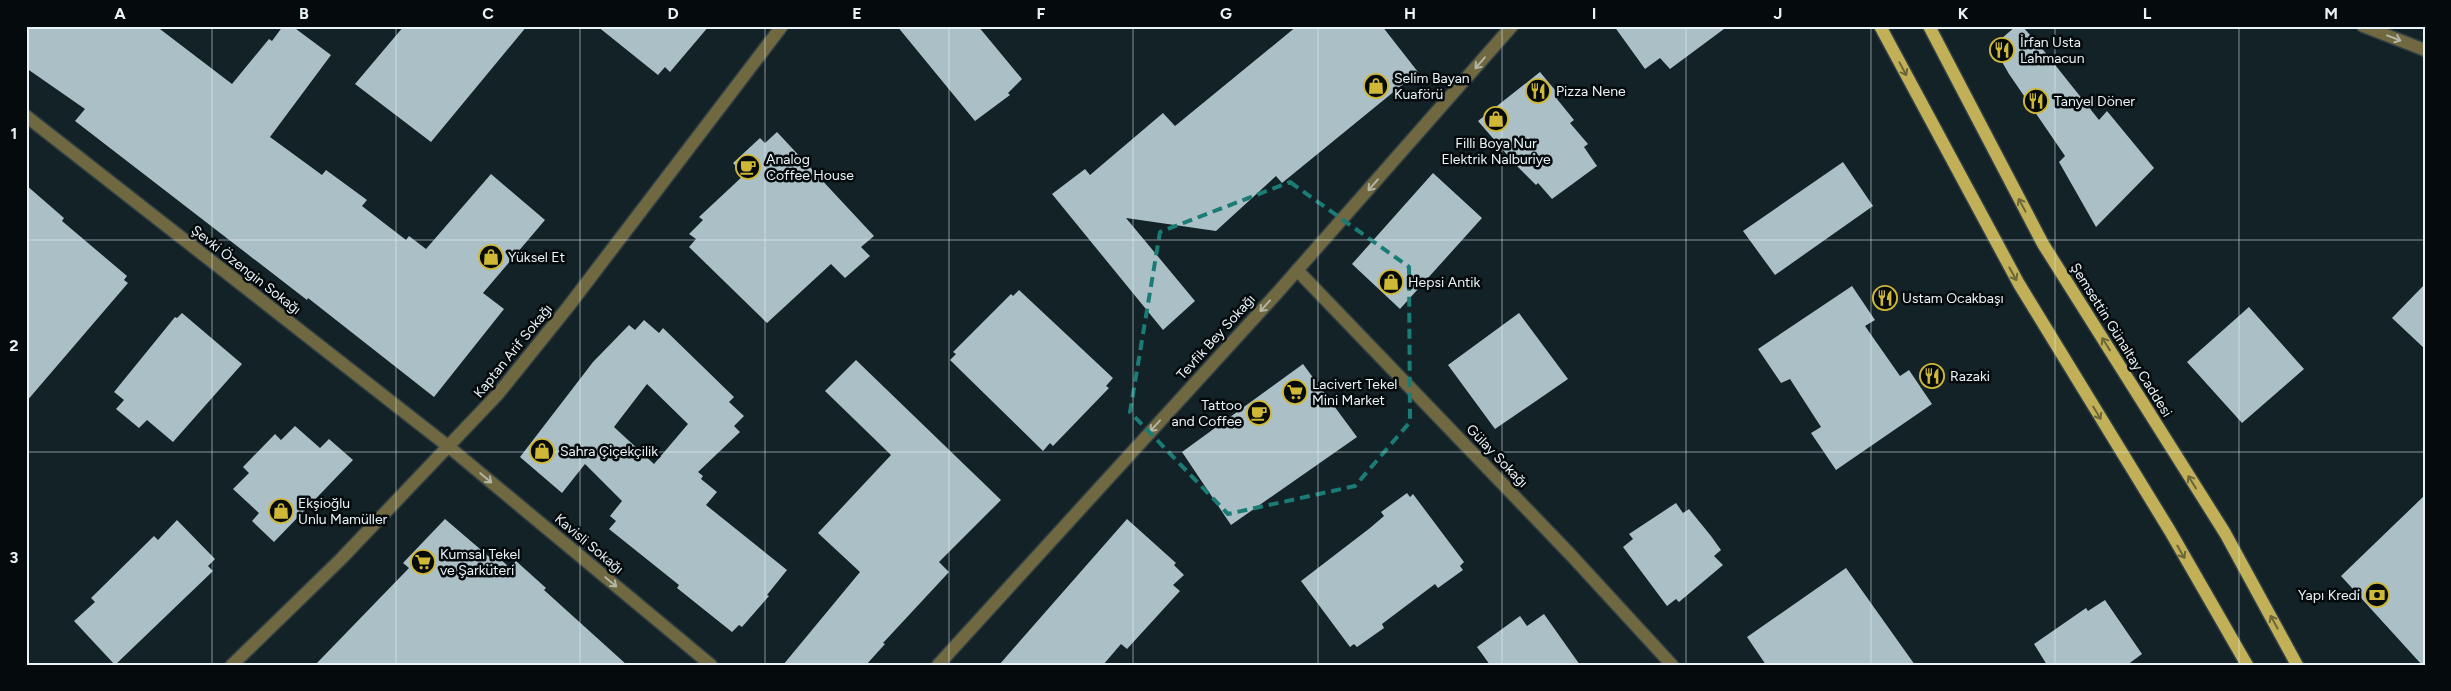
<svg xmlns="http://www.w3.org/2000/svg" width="2451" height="691" font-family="Figtree,sans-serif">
	<rect width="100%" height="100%" fill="#122227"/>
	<!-- building -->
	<path fill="#abbfc6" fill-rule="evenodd" d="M 26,26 L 156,26 L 232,84 L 269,39 L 272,41 L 283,26 L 292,26 L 331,55 L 270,137 L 322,175 L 326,170 L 367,200 L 362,206 L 406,240 L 409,236 L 426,249 L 491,174 L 545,220 L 483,293 L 504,309 L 434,397 L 308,298 L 307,300 L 75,121 L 85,109 L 26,68 Z
		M 404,26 L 527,26 L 431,142 L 355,84 Z
		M 597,26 L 709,26 L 670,72 L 665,67 L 658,75 Z
		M 897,26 L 978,26 L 1022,79 L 1008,93 L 1010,95 L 975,121 Z
		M 1297,26 L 1382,26 L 1418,72 L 1282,183 L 1276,176 L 1216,231 L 1126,218 L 1195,301 L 1163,330 L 1052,194 L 1085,169 L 1090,175 L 1163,113 L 1175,126 Z
		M 1614,26 L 1728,26 L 1670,69 L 1660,58 L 1645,69 Z
		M 2016,26 L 2022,26 L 2040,46 L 2099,120 L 2107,111 L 2154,168 L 2096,227 L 2059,162 L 2065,156 L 2009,74 L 1993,46 Z
		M 1540,72 L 1560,96 L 1557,99 L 1574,120 L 1570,123 L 1588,144 L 1584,147 L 1597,166 L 1552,199 L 1538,183 L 1536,185 L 1516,165 L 1478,121 Z
		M 777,132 L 874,236 L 861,247 L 870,256 L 845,278 L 831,264 L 767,323 L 689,247 L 696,239 L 689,234 L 703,220 L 699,217 L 744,175 L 733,163 L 760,138 L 765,143 Z
		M 1843,162 L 1873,206 L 1775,275 L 1743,231 Z
		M 1433,173 L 1482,218 L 1400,309 L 1352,264 Z
		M 26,185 L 64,218 L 62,221 L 127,276 L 124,280 L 128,283 L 26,402 Z
		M 2425,284 L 2425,349 L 2392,318 Z
		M 1852,286 L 1875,320 L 1865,326 L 1900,376 L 1909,370 L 1932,404 L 1836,470 L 1811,433 L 1821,427 L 1790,379 L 1781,383 L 1758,349 Z
		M 1019,290 L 1113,378 L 1106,386 L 1109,388 L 1053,446 L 1050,443 L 1043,451 L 950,360 L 956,354 L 953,352 L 1011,294 L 1013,296 Z
		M 2249,307 L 2304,369 L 2242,423 L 2187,362 Z
		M 182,313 L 242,364 L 173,442 L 147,420 L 139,428 L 116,409 L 124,400 L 114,392 L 175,317 L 177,318 Z
		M 1519,313 L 1568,379 L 1495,429 L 1448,365 Z
		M 644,320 L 659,333 L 663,328 L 734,397 L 729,402 L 744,416 L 734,426 L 740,432 L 698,472 L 703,476 L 701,479 L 717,492 L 706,505 L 787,570 L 767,595 L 769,596 L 742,627 L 739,625 L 732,632 L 677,588 L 679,585 L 609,529 L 616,521 L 610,516 L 622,501 L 585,464 L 562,493 L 520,457 L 593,362 L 629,325 L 635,330 ZM 647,384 L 688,424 L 654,464 L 614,427 Z
		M 856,360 L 1001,500 L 939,562 L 949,572 L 883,643 L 885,644 L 866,665 L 783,665 L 860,572 L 818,533 L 891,455 L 825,391 Z
		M 1303,364 L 1357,437 L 1231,525 L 1182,452 Z
		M 295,426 L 320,448 L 329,439 L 353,460 L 274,542 L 252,521 L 259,513 L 233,489 L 249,473 L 243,467 L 275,434 L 281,440 Z
		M 1407,493 L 1410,497 L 1413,494 L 1464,562 L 1460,566 L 1463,570 L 1438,588 L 1435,584 L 1382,624 L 1384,628 L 1357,647 L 1354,644 L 1350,647 L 1301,581 L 1370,528 L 1384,516 L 1381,512 Z
		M 2425,495 L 2425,665 L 2422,665 L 2341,576 Z
		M 1676,503 L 1683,513 L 1689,509 L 1711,536 L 1721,550 L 1714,556 L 1723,565 L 1679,602 L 1676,599 L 1667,606 L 1623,547 L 1633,539 L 1629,534 Z
		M 445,519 L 494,561 L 498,557 L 510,568 L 516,561 L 546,588 L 544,590 L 627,665 L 315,665 L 409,568 L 403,563 Z
		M 1127,519 L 1176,563 L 1174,565 L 1184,575 L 1173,585 L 1180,591 L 1127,649 L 1121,644 L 1103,665 L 999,665 Z
		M 177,520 L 215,559 L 208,566 L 213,571 L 115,665 L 74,621 L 95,602 L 91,598 L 154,536 L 158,540 Z
		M 1846,568 L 1915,665 L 1766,665 L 1747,637 Z
		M 2105,600 L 2142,654 L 2127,665 L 2047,665 L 2034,644 L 2086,608 L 2088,611 Z
		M 1544,614 L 1580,665 L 1490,665 L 1477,647 L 1520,616 L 1527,626 Z"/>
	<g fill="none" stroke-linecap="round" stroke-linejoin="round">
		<defs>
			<path id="minor" d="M 2363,26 L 2425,50
				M 26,116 L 449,447 L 711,665
				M 1297,270 L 1570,554 L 1672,665
				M 232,665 L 341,559 L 498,394 L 568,307 L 782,26
				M 938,665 L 1278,292 L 1512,26"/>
			<path id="major" d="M 1880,26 L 2019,284 L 2170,531 L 2247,665
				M 1929,26 L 2043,244 L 2225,533 L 2297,665"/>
		</defs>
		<!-- minor casing -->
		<use href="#minor" stroke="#303f44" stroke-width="15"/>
		<!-- major casing -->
		<use href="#major" stroke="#303f44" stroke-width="15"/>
		<!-- minor -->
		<use href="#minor" stroke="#706840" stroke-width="12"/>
		<!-- major -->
		<use href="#major" stroke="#c2b059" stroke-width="12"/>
	</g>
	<!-- one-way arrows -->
	<defs><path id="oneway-shaft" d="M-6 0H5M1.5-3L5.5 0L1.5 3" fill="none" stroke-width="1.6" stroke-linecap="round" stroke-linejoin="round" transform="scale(1.25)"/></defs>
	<g stroke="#b3b5a5">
		<use href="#oneway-shaft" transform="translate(2394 38) rotate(21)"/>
		<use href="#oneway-shaft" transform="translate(1480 63) rotate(131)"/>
		<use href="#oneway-shaft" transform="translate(1373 185) rotate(131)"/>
		<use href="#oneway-shaft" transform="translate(1265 306) rotate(132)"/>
		<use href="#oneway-shaft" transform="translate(1155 426) rotate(132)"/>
		<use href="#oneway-shaft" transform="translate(486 478) rotate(40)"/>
		<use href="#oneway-shaft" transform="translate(611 582) rotate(40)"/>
	</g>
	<g stroke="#6d6637">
		<use href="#oneway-shaft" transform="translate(1903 69) rotate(62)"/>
		<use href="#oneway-shaft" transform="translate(2022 205) rotate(-118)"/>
		<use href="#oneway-shaft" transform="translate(2013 274) rotate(61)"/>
		<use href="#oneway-shaft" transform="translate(2106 344) rotate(-122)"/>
		<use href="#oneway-shaft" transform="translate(2097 413) rotate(59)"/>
		<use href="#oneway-shaft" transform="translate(2192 482) rotate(-122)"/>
		<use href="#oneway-shaft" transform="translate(2181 552) rotate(60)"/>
		<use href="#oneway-shaft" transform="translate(2274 622) rotate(-119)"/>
	</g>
	<!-- marked area -->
	<path fill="none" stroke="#1a7c75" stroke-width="4" stroke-dasharray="10 6" stroke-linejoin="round" d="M 1290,182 L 1409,267 L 1410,422 L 1355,486 L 1228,514 L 1130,412 L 1160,232 Z"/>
	<!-- grid -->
	<path fill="none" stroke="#eaf4f8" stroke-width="1" stroke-opacity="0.55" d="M 212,26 L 212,665M 396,26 L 396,665M 580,26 L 580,665M 765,26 L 765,665M 949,26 L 949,665M 1133,26 L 1133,665M 1318,26 L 1318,665M 1502,26 L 1502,665M 1686,26 L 1686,665M 1871,26 L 1871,665M 2055,26 L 2055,665M 2239,26 L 2239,665M 26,240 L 2425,240M 26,452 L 2425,452"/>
	<!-- icons -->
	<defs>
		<symbol id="restaurant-ring" viewBox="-11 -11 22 22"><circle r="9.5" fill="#050b0d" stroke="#d0b837" stroke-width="1.5"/><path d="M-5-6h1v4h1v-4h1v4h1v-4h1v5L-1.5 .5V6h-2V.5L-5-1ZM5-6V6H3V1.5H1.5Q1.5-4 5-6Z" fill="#d0b837"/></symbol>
		<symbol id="shop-ring" viewBox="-11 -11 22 22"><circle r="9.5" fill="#050b0d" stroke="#d0b837" stroke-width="1.5"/><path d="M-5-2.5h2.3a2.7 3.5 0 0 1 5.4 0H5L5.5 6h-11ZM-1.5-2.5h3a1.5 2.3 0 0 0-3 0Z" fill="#d0b837"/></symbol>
		<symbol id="cafe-ring" viewBox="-11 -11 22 22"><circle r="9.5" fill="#050b0d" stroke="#d0b837" stroke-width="1.5"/><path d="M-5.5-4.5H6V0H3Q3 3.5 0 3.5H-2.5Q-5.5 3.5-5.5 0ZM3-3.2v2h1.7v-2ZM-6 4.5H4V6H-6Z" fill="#d0b837"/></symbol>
		<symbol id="supermarket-ring" viewBox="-11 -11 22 22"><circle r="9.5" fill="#050b0d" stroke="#d0b837" stroke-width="1.5"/><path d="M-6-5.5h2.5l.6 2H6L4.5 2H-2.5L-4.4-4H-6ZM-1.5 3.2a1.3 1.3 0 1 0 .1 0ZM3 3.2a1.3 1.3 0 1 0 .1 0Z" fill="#d0b837"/></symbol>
		<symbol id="bank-ring" viewBox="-11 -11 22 22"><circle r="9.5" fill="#050b0d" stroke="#d0b837" stroke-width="1.5"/><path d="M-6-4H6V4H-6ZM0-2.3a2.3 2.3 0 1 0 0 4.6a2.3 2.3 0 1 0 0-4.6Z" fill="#d0b837"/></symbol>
	</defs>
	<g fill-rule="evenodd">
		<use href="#restaurant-ring" x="1988" y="36" width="28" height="28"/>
		<use href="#shop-ring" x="1362" y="72" width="28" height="28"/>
		<use href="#restaurant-ring" x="1524" y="77" width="28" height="28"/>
		<use href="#restaurant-ring" x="2022" y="87" width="28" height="28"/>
		<use href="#shop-ring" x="1482" y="105" width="28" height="28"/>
		<use href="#cafe-ring" x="734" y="153" width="28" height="28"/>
		<use href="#shop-ring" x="477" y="243" width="28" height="28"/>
		<use href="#shop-ring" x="1377" y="268" width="28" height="28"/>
		<use href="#restaurant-ring" x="1871" y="284" width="28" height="28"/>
		<use href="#restaurant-ring" x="1918" y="362" width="28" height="28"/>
		<use href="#supermarket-ring" x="1281" y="378" width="28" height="28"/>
		<use href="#cafe-ring" x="1245" y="399" width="28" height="28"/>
		<use href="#shop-ring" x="528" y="437" width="28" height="28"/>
		<use href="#shop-ring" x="267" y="497" width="28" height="28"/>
		<use href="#supermarket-ring" x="409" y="548" width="28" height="28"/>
		<use href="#bank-ring" x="2363" y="581" width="28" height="28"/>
	</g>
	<g text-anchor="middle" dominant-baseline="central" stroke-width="5" stroke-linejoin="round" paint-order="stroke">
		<!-- poi labels -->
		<g font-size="14" fill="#eaf4f8" stroke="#050b0d" text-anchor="start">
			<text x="2020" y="42">İrfan Usta<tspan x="2020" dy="16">Lahmacun</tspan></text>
			<text x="1394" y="78">Selim Bayan<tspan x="1394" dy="16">Kuaförü</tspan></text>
			<text x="1556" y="91">Pizza Nene</text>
			<text x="2054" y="101">Tanyel Döner</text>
			<text x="1496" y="143" text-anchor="middle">Filli Boya Nur<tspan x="1496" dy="16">Elektrik Nalburiye</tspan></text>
			<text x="766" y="159">Analog<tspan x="766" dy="16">Coffee House</tspan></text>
			<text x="508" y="257">Yüksel Et</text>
			<text x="1408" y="282">Hepsi Antik</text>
			<text x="1902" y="298">Ustam Ocakbaşı</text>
			<text x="1950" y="376">Razaki</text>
			<text x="1312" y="384">Lacivert Tekel<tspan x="1312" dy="16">Mini Market</tspan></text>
			<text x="1242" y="405" text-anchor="end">Tattoo<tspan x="1242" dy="16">and Coffee</tspan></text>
			<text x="560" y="451">Sahra Çiçekçilik</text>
			<text x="298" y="503">Ekşioğlu<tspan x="298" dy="16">Unlu Mamüller</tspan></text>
			<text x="440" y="554">Kumsal Tekel<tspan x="440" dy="16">ve Şarküteri</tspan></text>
			<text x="2360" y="595" text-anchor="end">Yapı Kredi</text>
		</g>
		<!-- street labels -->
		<g font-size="14" fill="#eaf4f8" stroke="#050b0d">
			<text transform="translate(246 270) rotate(38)">Şevki Özengin Sokağı</text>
			<text transform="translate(1216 337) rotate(-48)">Tevfik Bey Sokağı</text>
			<text transform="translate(2121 340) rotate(58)">Şemsettin Günaltay Caddesi</text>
			<text transform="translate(513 351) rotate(-51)">Kaptan Arif Sokağı</text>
			<text transform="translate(1497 456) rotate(46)">Gülay Sokağı</text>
			<text transform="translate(589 544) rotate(40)">Kavisli Sokağı</text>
		</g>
	</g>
	<!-- border -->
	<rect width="2451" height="691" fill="none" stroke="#050b0d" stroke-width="55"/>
	<rect x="28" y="28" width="2396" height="636" fill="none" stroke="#eaf4f8" stroke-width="2"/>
	<g font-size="16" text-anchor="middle" font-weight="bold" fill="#eaf4f8">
		<text x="120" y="19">A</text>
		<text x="304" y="19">B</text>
		<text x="488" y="19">C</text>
		<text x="673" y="19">D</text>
		<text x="857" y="19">E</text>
		<text x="1041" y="19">F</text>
		<text x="1226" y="19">G</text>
		<text x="1410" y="19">H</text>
		<text x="1594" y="19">I</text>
		<text x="1778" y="19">J</text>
		<text x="1963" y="19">K</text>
		<text x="2147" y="19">L</text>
		<text x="2331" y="19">M</text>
		<text x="14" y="139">1</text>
		<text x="14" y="351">2</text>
		<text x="14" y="563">3</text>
	</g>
</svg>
